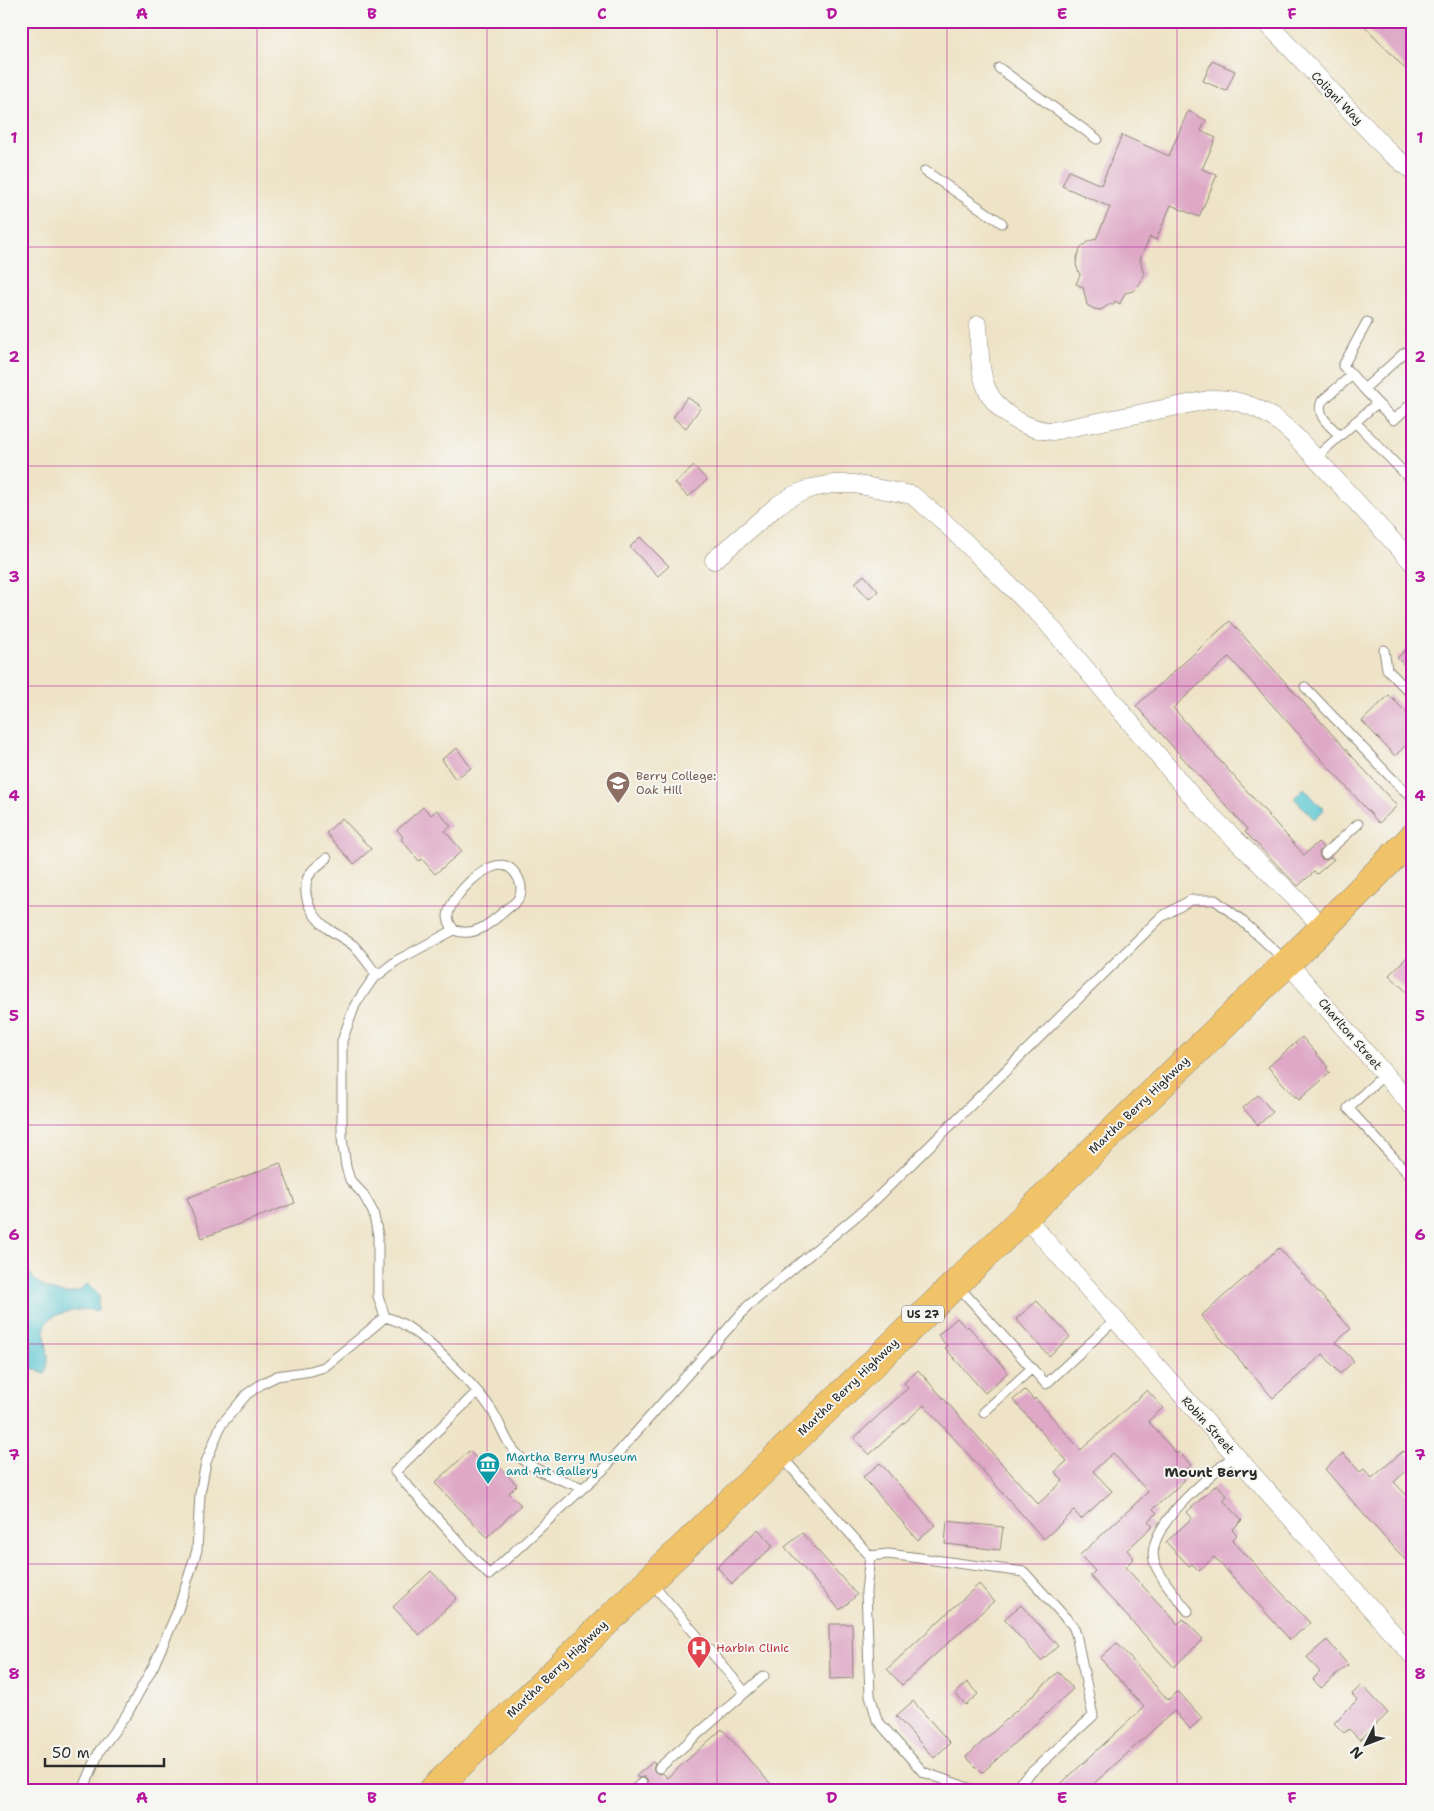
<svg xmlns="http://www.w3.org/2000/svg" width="1434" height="1811" font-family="'Shantell Sans',sans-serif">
	<rect width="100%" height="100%" fill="#f6f6f2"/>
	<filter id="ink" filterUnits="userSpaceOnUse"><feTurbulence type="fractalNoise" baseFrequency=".02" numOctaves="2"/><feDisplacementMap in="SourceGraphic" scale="10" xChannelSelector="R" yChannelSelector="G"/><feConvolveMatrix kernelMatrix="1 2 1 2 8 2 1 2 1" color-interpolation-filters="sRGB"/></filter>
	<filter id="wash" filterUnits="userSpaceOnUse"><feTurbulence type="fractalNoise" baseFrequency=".0096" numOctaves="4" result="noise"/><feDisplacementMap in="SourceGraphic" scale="20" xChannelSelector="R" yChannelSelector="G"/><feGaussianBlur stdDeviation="1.12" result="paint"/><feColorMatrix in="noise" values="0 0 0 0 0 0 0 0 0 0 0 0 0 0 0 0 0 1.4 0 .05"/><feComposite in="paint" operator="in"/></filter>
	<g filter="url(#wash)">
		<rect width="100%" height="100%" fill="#eee3c6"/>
		<!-- water -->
		<path fill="#5bc7d2" stroke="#43797e" d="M 1304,788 L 1324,810 L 1314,819 L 1294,798 Z
			M 21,1264 C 27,1268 29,1274 34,1279 C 44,1290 64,1297 78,1291 C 81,1290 84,1286 87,1284 L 99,1295 L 98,1311 C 87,1308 78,1310 67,1312 C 31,1319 50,1340 48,1362 C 48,1365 46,1370 45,1373 L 21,1364 Z"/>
		<g id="blocks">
			<!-- building -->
			<path fill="#dea8c6" d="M 1360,21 L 1413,21 L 1413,77 Z
				M 1212,61 L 1235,71 L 1226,91 L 1203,81 Z
				M 1188,111 L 1206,120 L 1201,131 L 1216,138 L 1202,169 L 1217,175 L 1199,217 L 1171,205 L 1156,240 L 1150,237 L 1140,259 L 1144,275 L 1139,285 L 1133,291 L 1125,293 L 1120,304 L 1115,301 L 1113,305 L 1110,304 L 1101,310 L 1094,309 L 1087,305 L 1083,287 L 1076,284 L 1080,275 L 1076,265 L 1077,257 L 1081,247 L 1089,241 L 1096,239 L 1110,207 L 1062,186 L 1069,171 L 1101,185 L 1122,135 L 1169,156 Z
				M 687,397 L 701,407 L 686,428 L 673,418 Z
				M 694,466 L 707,480 L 688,497 L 675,483 Z
				M 640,537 L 669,566 L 658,576 L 630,547 Z
				M 864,575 L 878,591 L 869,599 L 855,583 Z
				M 1230,621 L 1397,806 L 1379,823 L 1229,657 L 1173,708 L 1304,855 L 1318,842 L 1323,847 L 1319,853 L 1321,859 L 1326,860 L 1331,857 L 1334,859 L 1317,874 L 1314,872 L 1298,886 L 1245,832 L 1247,829 L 1136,706 Z
				M 1413,643 L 1413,674 L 1397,658 Z
				M 1389,695 L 1413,719 L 1413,738 L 1395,756 L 1362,721 Z
				M 457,748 L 471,768 L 455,779 L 442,759 Z
				M 423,807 L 431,815 L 437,810 L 451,826 L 445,831 L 462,851 L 435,874 L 422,859 L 419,861 L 401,839 L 403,837 L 397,830 Z
				M 342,818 L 371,849 L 354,864 L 326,833 Z
				M 1413,951 L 1413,998 L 1389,975 Z
				M 1302,1037 L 1328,1067 L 1326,1068 L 1330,1073 L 1299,1100 L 1296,1096 L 1295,1097 L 1268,1067 Z
				M 1258,1095 L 1273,1112 L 1258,1125 L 1243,1108 Z
				M 280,1163 L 295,1203 L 202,1238 L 187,1198 Z
				M 1279,1248 L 1351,1329 L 1336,1342 L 1354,1361 L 1340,1374 L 1323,1354 L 1273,1398 L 1201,1316 Z
				M 1037,1301 L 1070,1337 L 1049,1356 L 1016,1319 Z
				M 957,1318 L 966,1328 L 968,1326 L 1008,1372 L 985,1393 L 945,1348 L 947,1346 L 938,1335 Z
				M 918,1370 L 1038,1504 L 1063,1481 L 1055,1472 L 1067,1461 L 1013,1400 L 1025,1390 L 1034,1400 L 1035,1398 L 1081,1450 L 1147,1390 L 1163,1408 L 1148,1421 L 1177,1454 L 1179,1452 L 1191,1465 L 1180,1475 L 1185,1480 L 1153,1509 L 1157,1513 L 1148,1521 L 1153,1526 L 1127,1550 L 1134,1558 L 1125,1567 L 1178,1624 L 1183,1619 L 1203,1639 L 1174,1667 L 1090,1576 L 1095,1571 L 1080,1555 L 1148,1492 L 1113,1453 L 1093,1471 L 1112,1491 L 1081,1519 L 1074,1511 L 1044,1539 L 924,1405 L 869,1455 L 854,1438 L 908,1388 L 904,1383 Z
				M 469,1451 L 485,1467 L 492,1459 L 517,1485 L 509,1493 L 521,1505 L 487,1537 L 435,1483 Z
				M 1403,1451 L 1413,1461 L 1413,1465 L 1394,1482 L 1413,1502 L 1413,1568 L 1365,1516 L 1325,1469 L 1343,1453 L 1360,1472 L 1364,1469 L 1372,1478 Z
				M 880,1463 L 935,1525 L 918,1540 L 863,1477 Z
				M 1217,1484 L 1227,1496 L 1223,1500 L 1242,1520 L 1232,1530 L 1237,1535 L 1232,1540 L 1310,1623 L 1290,1640 L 1252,1597 L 1214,1557 L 1199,1571 L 1192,1564 L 1189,1566 L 1166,1542 L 1192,1518 L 1187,1512 Z
				M 947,1521 L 1003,1527 L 1000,1550 L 945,1544 Z
				M 758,1529 L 773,1546 L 732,1584 L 717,1567 Z
				M 802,1533 L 857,1595 L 840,1610 L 785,1547 Z
				M 431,1571 L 457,1598 L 419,1635 L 393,1607 Z
				M 979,1584 L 994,1601 L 902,1685 L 887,1669 Z
				M 1021,1605 L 1058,1646 L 1041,1661 L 1004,1619 Z
				M 829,1624 L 852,1624 L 853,1678 L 830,1679 Z
				M 1327,1640 L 1348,1665 L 1321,1688 L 1313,1679 L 1320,1672 L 1307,1657 Z
				M 1117,1643 L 1168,1700 L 1178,1691 L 1202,1718 L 1190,1729 L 1174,1711 L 1087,1790 L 1054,1790 L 1144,1707 L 1100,1658 Z
				M 1058,1672 L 1073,1689 L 982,1773 L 966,1757 Z
				M 967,1682 L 978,1694 L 966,1705 L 955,1693 Z
				M 1362,1685 L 1388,1713 L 1360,1740 L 1349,1729 L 1344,1733 L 1334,1723 L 1357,1700 L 1352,1694 Z
				M 913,1701 L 950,1743 L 934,1758 L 896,1716 Z
				M 722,1729 L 776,1790 L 648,1790 L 646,1788 L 648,1785 L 647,1779 L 644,1777 L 638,1778 L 636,1776 L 653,1762 L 655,1764 L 653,1769 L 655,1772 L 660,1774 L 663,1773 L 667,1778 Z"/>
		</g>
	</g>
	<g filter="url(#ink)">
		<use href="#blocks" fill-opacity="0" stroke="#8c8778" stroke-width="1"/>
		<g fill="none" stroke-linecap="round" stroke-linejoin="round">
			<defs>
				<path id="service" d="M 999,68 L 1097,139
					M 925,171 L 1002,223
					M 1352,375 L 1343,366 L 1367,322
					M 1364,389 L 1377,403
					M 1355,422 L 1413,482
					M 1340,436 C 1331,426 1315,416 1322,401 L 1352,375 L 1364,389 L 1403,354 L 1413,349
					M 1315,458 L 1377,403 L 1394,420 L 1413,402
					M 1384,650 L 1387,669 L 1413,696
					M 1305,687 L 1400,787 L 1413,797
					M 1325,854 L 1358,824
					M 327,858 C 320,864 309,871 307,880 C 302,899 313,917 327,928 C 335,934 345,939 353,945 C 362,954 369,965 377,975
					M 1385,1074 L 1348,1108 L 1413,1179
					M 957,1285 L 1046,1384 L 1115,1320
					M 385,1317 L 378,1296 L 378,1235 L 373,1212 L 363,1194 L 350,1180 L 346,1167 L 342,1138 L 342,1041 L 355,1005 L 372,980 L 396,961 L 454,930 C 475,938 491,923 507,909 C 510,906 516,903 518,899 C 525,889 519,875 510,868 C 491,854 449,897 448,916 C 448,922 451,926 454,930
					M 477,1392 L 395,1472 L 489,1575 L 583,1488
					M 984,1412 L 1032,1368
					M 781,1456 L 870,1556
					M 870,1556 L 888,1554 L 912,1557 L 1024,1572 L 1073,1626 L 1076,1634 L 1093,1716 L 1012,1790
					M 870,1556 L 866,1591 L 870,1695 L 877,1720 L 923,1772 L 974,1790
					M 652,1583 L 745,1692
					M 1188,1611 C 1177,1597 1162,1581 1155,1564 C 1141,1529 1211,1475 1235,1455
					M 659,1768 L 764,1676
					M 83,1790 L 100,1750 L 127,1714 L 154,1665 L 178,1610 L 197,1550 L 200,1494 L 206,1462 L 221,1425 L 247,1394 L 263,1383 L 277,1376 L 311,1371 L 324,1367 L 359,1339 L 385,1317 C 392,1319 399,1321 406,1326 C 431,1342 474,1384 491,1409 C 502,1425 505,1444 521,1458 C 537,1473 563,1480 583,1488 L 602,1471 L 748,1306 L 872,1203 L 1161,917 L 1191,900 L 1215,900 L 1240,919 L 1285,960
					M 634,1790 L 642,1783"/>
				<path id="minor" d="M 1265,21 L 1390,153 L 1413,171
					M 978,325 C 981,366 977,397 1016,420 C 1028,427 1039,431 1053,431 L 1213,399 C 1246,399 1272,413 1295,436 L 1413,563
					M 714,560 L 778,505 L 794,495 L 812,488 L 833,484 L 854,484 L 912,495 L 940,518 L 1044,619 L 1196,801 L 1297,900 L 1323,928
					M 1287,962 L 1413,1107
					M 1024,1216 L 1413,1656"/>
				<path id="primary" d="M 433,1790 L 1323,928 L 1413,837"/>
			</defs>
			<!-- service casing -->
			<use href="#service" stroke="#8c8778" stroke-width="11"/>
			<!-- minor casing -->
			<use href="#minor" stroke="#8c8778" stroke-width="19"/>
			<!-- primary casing -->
			<use href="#primary" stroke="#8c8778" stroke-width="29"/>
			<!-- service -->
			<use href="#service" stroke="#fff" stroke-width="9"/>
			<!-- minor -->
			<use href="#minor" stroke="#fff" stroke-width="18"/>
			<!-- primary -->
			<use href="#primary" stroke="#f1c369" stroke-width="28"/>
		</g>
	</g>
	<!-- grid -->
	<path fill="none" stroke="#b5179e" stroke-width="1" stroke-opacity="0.55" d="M 257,21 L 257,1790M 487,21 L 487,1790M 717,21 L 717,1790M 947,21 L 947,1790M 1177,21 L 1177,1790M 21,247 L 1413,247M 21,466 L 1413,466M 21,686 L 1413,686M 21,906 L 1413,906M 21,1125 L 1413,1125M 21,1344 L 1413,1344M 21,1564 L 1413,1564"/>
	<!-- icons -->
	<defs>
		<symbol id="university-pin" viewBox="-11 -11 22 30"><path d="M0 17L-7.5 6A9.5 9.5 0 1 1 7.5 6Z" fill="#8d6e63" stroke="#f6f6f2"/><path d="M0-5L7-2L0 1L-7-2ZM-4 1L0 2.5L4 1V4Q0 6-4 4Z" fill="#fff"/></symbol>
		<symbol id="museum-pin" viewBox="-11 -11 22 30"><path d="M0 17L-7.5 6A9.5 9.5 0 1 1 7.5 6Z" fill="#0f9aa8" stroke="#f6f6f2"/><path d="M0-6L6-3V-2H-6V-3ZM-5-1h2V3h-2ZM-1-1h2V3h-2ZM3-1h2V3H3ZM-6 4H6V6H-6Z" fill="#fff"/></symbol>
		<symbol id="hospital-pin" viewBox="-11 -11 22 30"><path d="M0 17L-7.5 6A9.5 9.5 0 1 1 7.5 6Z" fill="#e0444e" stroke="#f6f6f2"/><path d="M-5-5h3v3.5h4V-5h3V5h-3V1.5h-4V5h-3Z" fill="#fff"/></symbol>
	</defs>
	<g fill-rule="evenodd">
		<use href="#university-pin" x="604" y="769" width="28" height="38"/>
		<use href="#museum-pin" x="474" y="1450" width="28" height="38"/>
		<use href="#hospital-pin" x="685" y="1634" width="28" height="38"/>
	</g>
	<g text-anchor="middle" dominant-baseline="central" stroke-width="4" stroke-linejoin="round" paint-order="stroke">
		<!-- shield labels -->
		<rect fill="#f6f6f2" stroke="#686867" stroke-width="1" x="902" y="1305.5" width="42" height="17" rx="4"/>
		<g font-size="11" font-weight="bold" fill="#2b2b2b">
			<text x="923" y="1314">US 27</text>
		</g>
		<!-- street labels -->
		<g font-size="12" fill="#2b2b2b" stroke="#f6f6f2">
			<text transform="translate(1337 98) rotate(46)">Coligni Way</text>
			<text transform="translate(1350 1034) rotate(49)">Charlton Street</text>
			<text transform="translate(1139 1105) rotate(-44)">Martha Berry Highway</text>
			<text transform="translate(848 1387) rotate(-44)">Martha Berry Highway</text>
			<text transform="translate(1208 1425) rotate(48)">Robin Street</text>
			<text transform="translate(557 1669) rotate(-44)">Martha Berry Highway</text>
		</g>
		<!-- education labels -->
		<g font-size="12" fill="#785e54" stroke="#f6f6f2" text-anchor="start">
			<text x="636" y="776">Berry College:<tspan x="636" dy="14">Oak Hill</tspan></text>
		</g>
		<!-- culture labels -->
		<g font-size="12" fill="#0d838f" stroke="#f6f6f2" text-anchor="start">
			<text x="506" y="1457">Martha Berry Museum<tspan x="506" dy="14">and Art Gallery</tspan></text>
		</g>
		<!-- health labels -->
		<g font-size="12" fill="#be3a42" stroke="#f6f6f2" text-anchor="start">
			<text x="716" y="1648">Harbin Clinic</text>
		</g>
		<!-- neighbourhood labels -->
		<g font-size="14" font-weight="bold" fill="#2b2b2b" stroke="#f6f6f2">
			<text x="1211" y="1472">Mount Berry</text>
		</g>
	</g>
	<!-- margin -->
	<rect width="1434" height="1811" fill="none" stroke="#f6f6f2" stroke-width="55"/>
	<!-- north arrow -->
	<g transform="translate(1366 1744) rotate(228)" stroke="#f6f6f2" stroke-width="4" paint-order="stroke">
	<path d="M0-4L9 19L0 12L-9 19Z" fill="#2b2b2b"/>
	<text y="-8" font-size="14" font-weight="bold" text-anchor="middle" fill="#2b2b2b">N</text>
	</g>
	<!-- scale -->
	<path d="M45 1758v8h119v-8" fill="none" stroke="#2b2b2b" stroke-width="2.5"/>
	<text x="52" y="1758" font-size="15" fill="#2b2b2b" stroke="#f6f6f2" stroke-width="4" paint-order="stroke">50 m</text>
	<rect x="28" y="28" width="1378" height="1756" fill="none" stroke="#b5179e" stroke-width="2"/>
	<g font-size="16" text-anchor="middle" font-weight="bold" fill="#b5179e">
		<text x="142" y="19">A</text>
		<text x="372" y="19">B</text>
		<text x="602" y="19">C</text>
		<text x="832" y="19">D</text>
		<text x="1062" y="19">E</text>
		<text x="1292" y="19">F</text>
		<text x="14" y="143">1</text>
		<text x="1420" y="143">1</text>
		<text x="14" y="362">2</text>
		<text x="1420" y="362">2</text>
		<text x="14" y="582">3</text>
		<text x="1420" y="582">3</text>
		<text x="14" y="801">4</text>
		<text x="1420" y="801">4</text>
		<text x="14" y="1021">5</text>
		<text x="1420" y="1021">5</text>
		<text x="14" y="1240">6</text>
		<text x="1420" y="1240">6</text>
		<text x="14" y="1460">7</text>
		<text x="1420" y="1460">7</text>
		<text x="14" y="1679">8</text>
		<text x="1420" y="1679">8</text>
		<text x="142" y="1803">A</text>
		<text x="372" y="1803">B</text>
		<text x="602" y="1803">C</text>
		<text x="832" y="1803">D</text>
		<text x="1062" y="1803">E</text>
		<text x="1292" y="1803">F</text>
	</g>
</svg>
